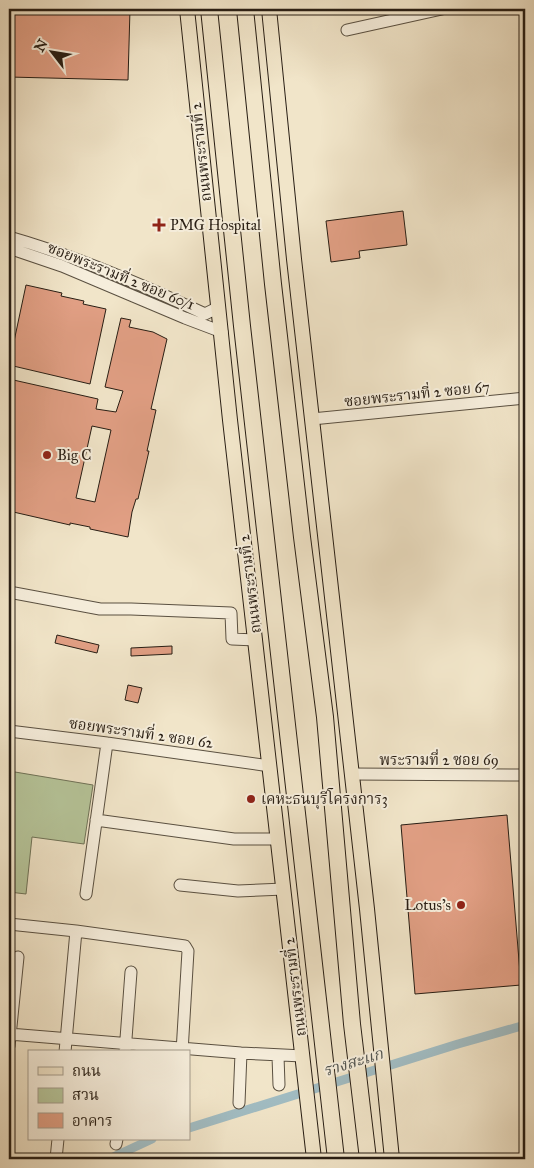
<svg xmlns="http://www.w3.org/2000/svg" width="534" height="1168" font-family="'IM FELL Great Primer','Noto Serif Thai',serif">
	<rect width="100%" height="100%" fill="#f1e5c9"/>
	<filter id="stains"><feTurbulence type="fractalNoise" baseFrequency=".004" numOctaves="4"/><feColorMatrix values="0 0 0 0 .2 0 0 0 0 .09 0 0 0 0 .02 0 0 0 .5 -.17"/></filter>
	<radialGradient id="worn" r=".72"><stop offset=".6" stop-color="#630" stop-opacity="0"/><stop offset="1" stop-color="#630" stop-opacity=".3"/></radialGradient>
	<!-- green -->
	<path fill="#b6c59a" stroke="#6f7257" d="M 9,771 L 93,785 L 84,844 L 32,837 L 26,894 L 9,892 Z"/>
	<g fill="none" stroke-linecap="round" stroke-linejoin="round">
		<!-- canal -->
		<path stroke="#a1bcc2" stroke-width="9" d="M 189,1128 L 458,1044 L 525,1025
			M 109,1159 L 152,1139"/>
	</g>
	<!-- building -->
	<path fill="#e19f84" stroke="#281e14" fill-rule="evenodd" d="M 9,9 L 130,9 L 128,80 L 9,77 Z
		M 403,211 L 407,245 L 359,251 L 360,258 L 331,262 L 326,221 Z
		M 26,285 L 62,293 L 61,296 L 84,301 L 83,304 L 106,309 L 90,384 L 9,365 Z
		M 121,318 L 131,320 L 129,327 L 153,332 L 167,339 L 151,409 L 156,410 L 147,451 L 149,451 L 138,499 L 136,499 L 132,512 L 128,537 L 90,529 L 90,527 L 70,523 L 70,525 L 9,511 L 9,379 L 98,399 L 96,409 L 116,412 L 123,391 L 105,387 ZM 92,426 L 111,430 L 95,502 L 76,498 Z
		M 57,635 L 99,645 L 97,653 L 55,643 Z
		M 172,646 L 172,654 L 131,656 L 131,648 Z
		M 128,685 L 142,688 L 138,703 L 125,700 Z
		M 507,815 L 521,985 L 415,994 L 401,825 Z"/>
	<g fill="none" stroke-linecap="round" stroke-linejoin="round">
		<defs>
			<path id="minor" d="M 347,30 L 442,9
				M 9,237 C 76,256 141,284 205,314 L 219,307
				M 9,248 L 62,266 L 185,318 L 222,332
				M 312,419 L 525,398
				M 9,592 L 100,609 L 131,609 L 231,613 L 232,639 L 256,640
				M 9,731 L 107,743 L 270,766
				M 352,774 L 525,775
				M 96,820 L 234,839 L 277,839
				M 180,885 L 238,891 L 284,889
				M 86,894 L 107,743
				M 9,924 L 76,931 L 185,946 L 188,951 L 182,1052
				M 9,1034 L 241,1053 L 303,1056
				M 9,1046 L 18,957
				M 65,1052 L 76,931
				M 125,1052 L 131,972
				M 278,1056 L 279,1085
				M 239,1103 L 241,1053
				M 116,1144 L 117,1139
				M 56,1159 L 58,1139"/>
			<path id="major" d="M 187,9 L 230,420 L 314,1159
				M 269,9 L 294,259 L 367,909 L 392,1159"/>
			<path id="highway" d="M 209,9 L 242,326 L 336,1159
				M 245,9 L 273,284 L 302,537 L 325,717 L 352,1024 L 368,1159"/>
		</defs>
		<!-- minor casing -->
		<use href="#minor" stroke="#5a5041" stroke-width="13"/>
		<!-- major casing -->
		<use href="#major" stroke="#281e14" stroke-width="16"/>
		<!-- highway casing -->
		<use href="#highway" stroke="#281e14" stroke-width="18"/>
		<!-- minor -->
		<use href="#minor" stroke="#f6eedc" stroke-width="11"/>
		<!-- major -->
		<use href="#major" stroke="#f1e5c9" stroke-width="14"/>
		<!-- highway -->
		<use href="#highway" stroke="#f1e5c9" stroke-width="16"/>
	</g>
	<!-- markers -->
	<g fill="#8f2418" stroke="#f6eedc" stroke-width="2">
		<path d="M156.5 217.5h5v5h5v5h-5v5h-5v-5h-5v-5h5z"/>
		<circle cx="47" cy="455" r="5"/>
		<circle cx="251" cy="799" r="5"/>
		<circle cx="461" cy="905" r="5"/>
	</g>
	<g text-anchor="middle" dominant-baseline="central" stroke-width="4" stroke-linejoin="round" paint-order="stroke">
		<!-- street labels -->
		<g font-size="15" fill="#281e14" stroke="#f6eedc">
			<text transform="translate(201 152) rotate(-96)">ถนนพระรามที่ 2</text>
			<text transform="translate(121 276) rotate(22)">ซอยพระรามที่ 2 ซอย 60/1</text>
			<text transform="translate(417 394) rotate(-6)">ซอยพระรามที่ 2 ซอย 67</text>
			<text transform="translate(250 584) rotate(-97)">ถนนพระรามที่ 2</text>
			<text transform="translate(141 733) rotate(8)">ซอยพระรามที่ 2 ซอย 62</text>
			<text x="439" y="760">พระรามที่ 2 ซอย 69</text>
			<text transform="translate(295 987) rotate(-97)">ถนนพระรามที่ 2</text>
		</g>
		<!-- poi labels -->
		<g font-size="15" fill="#281e14" stroke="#f6eedc" text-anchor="start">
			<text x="170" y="225">PMG Hospital</text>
			<text x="57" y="455">Big C</text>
			<text x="261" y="799">เคหะธนบุรีโครงการ3</text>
			<text x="451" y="905" text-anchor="end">Lotus's</text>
		</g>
		<!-- water labels -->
		<g font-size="16" font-style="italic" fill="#525551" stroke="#f6eedc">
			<text transform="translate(353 1062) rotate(-17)">รางสะแก</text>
		</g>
	</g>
	<!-- margin -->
	<rect width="534" height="1168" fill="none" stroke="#f1e5c9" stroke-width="30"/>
	<rect x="10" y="10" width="514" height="1148" fill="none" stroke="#281e14" stroke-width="2.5"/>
	<rect x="15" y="15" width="504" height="1138" fill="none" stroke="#281e14"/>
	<!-- legend -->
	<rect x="28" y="1050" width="162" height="90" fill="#f6eedc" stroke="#a49b8c"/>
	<rect x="38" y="1067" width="25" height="8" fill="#f1e5c9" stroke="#a49b8c"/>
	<text x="72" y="1076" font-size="15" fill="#281e14">ถนน</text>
	<rect x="38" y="1088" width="25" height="15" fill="#b6c59a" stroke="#a49b8c"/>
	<text x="72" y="1100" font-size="15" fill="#281e14">สวน</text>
	<rect x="38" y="1113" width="25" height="15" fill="#e19f84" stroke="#a49b8c"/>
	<text x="72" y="1126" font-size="15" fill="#281e14">อาคาร</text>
	<!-- north arrow -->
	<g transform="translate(52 52) rotate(301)" stroke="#f6eedc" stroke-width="4" paint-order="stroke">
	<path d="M0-4L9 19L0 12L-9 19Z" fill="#281e14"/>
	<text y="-8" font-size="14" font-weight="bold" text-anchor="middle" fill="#281e14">N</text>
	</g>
	<rect width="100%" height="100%" filter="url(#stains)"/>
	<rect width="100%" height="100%" fill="url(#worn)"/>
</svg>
